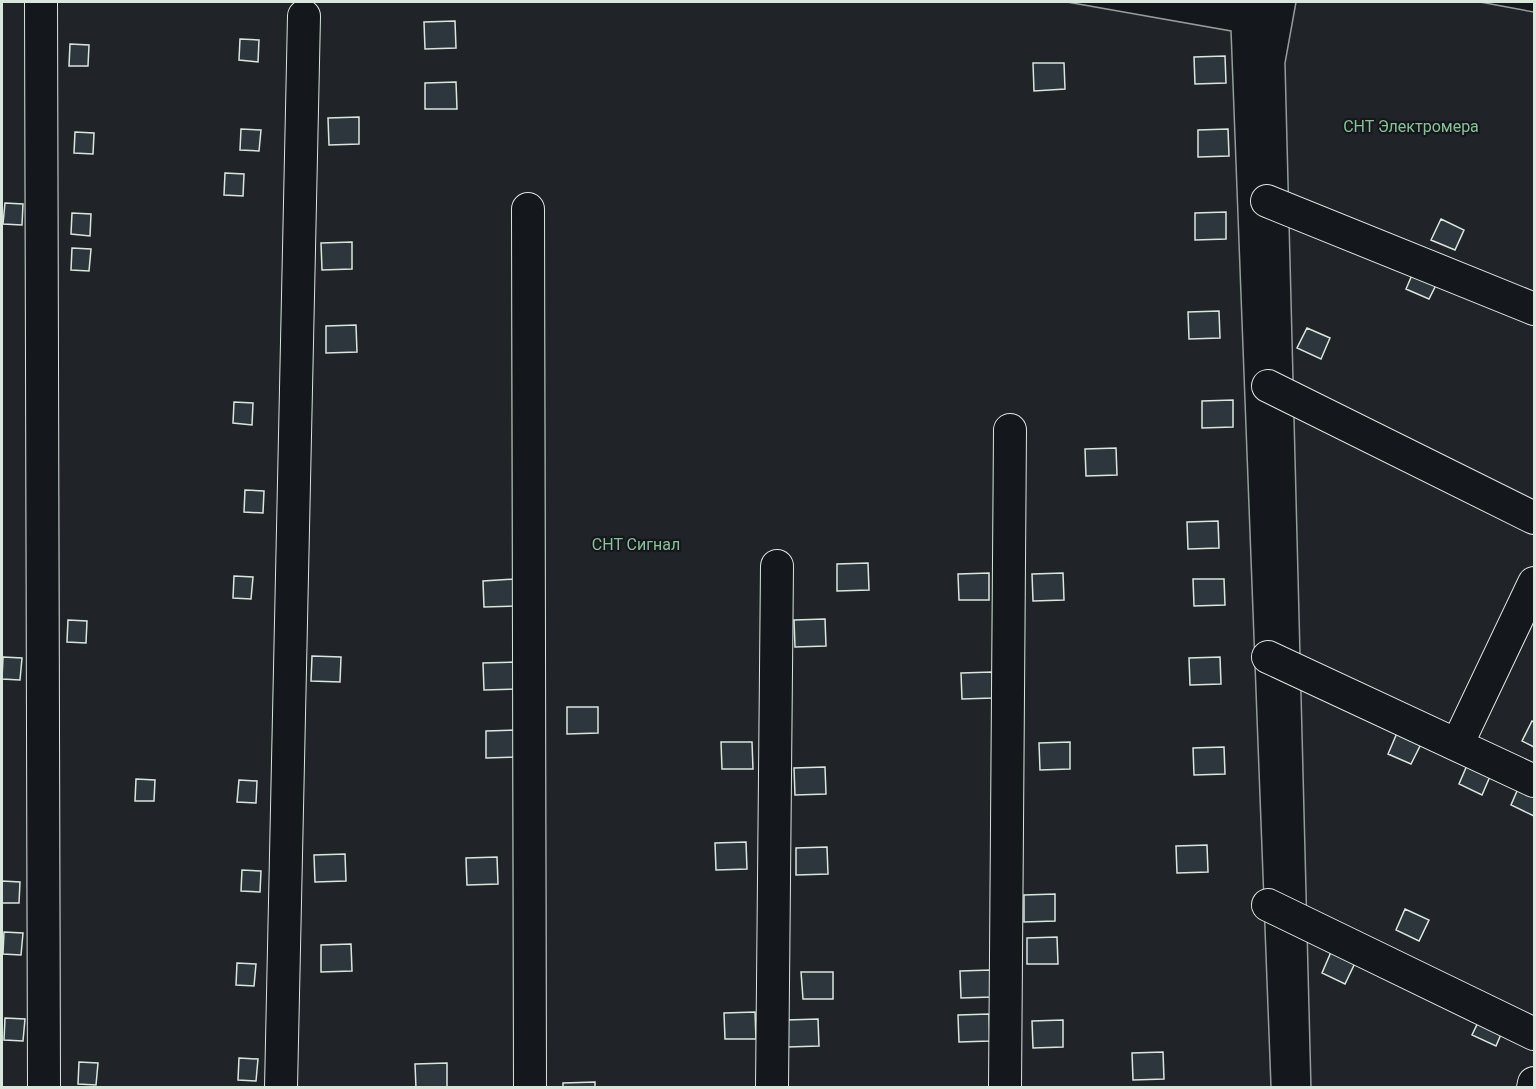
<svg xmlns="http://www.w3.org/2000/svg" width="1536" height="1089" font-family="Roboto,sans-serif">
	<rect width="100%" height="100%" fill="#14181c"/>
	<!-- green -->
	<path fill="#202428" stroke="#939e99" stroke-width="1.5" d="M 2,2 L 1067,2 L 1231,31 L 1271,1087 L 2,1088 Z
		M 1296,2 L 1480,2 L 1534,12 L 1534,1087 L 1311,1087 L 1285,63 Z"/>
	<!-- building -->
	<path fill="#2c363c" stroke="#d8e6dc" stroke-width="1.5" d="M 455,21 L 456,48 L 425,49 L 424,22 Z
		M 240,39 L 259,40 L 258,62 L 239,60 Z
		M 70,44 L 89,45 L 88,66 L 69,66 Z
		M 1225,56 L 1226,83 L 1195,84 L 1194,57 Z
		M 1033,63 L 1064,63 L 1065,89 L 1034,91 Z
		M 456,82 L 457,109 L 425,109 L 425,83 Z
		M 359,117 L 359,144 L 329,145 L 328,118 Z
		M 241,129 L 261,130 L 259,151 L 240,150 Z
		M 1228,129 L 1229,156 L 1198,157 L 1198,130 Z
		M 75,132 L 94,133 L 93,154 L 74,153 Z
		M 225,173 L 244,174 L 243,196 L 224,195 Z
		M 5,203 L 23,204 L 22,225 L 3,224 Z
		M 1226,212 L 1226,239 L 1195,240 L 1195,213 Z
		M 72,213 L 91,214 L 90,236 L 71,234 Z
		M 1441,219 L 1464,230 L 1455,250 L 1431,240 Z
		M 352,242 L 352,269 L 322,270 L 321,243 Z
		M 72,248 L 91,249 L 89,271 L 71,270 Z
		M 1415,268 L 1439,279 L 1429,299 L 1406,289 Z
		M 1219,311 L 1220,338 L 1189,339 L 1188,312 Z
		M 356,325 L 357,352 L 326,353 L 326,326 Z
		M 1307,328 L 1330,338 L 1321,359 L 1297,348 Z
		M 1233,400 L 1233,427 L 1202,428 L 1202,401 Z
		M 234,402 L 253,403 L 252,425 L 233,423 Z
		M 1116,448 L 1117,475 L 1086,476 L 1085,449 Z
		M 245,490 L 264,491 L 263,513 L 244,512 Z
		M 1218,521 L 1219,548 L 1188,549 L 1187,522 Z
		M 868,563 L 869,590 L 837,591 L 837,564 Z
		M 989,573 L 989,600 L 959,600 L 958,574 Z
		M 1063,573 L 1064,600 L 1033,601 L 1032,574 Z
		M 234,576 L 253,577 L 251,599 L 233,598 Z
		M 514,579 L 515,606 L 484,607 L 483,581 Z
		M 1193,579 L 1224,579 L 1225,605 L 1194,606 Z
		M 825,619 L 826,646 L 795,647 L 794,620 Z
		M 68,620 L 87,621 L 86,643 L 67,642 Z
		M 312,656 L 341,657 L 340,682 L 311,681 Z
		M 3,657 L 22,658 L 20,680 L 2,679 Z
		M 1220,657 L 1221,684 L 1190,685 L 1189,658 Z
		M 514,662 L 515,689 L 484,690 L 483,663 Z
		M 992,672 L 993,698 L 962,699 L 961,673 Z
		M 567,707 L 598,707 L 598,733 L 567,734 Z
		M 1532,721 L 1534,722 L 1534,747 L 1522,741 Z
		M 516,730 L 517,757 L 486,758 L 486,731 Z
		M 1397,733 L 1421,744 L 1411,764 L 1388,754 Z
		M 721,742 L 752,742 L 753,769 L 722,769 Z
		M 1070,742 L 1070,769 L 1040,770 L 1039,743 Z
		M 1224,747 L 1225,774 L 1194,775 L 1193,748 Z
		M 1468,763 L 1491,774 L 1482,795 L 1459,784 Z
		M 825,767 L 826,794 L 795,795 L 794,768 Z
		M 136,779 L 155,780 L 154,801 L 135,801 Z
		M 239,780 L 257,781 L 256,803 L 237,802 Z
		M 1520,784 L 1534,791 L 1534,816 L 1511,805 Z
		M 746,842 L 747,869 L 716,870 L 715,843 Z
		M 1207,845 L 1208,872 L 1177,873 L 1176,846 Z
		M 827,847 L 828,874 L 796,875 L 796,848 Z
		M 345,854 L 346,881 L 315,882 L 314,855 Z
		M 497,857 L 498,884 L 467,885 L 466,858 Z
		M 242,870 L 261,871 L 260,892 L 241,891 Z
		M 2,881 L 20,882 L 19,903 L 2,903 Z
		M 1055,894 L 1055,921 L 1024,922 L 1024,895 Z
		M 1405,909 L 1429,920 L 1419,941 L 1396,930 Z
		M 4,932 L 23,933 L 21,955 L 3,954 Z
		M 1057,937 L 1058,964 L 1027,964 L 1027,938 Z
		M 351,944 L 352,971 L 321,972 L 321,945 Z
		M 1331,952 L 1355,963 L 1345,984 L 1322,973 Z
		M 237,963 L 256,964 L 254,986 L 236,985 Z
		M 991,970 L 992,997 L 961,998 L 960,971 Z
		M 801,972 L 833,972 L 833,999 L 803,999 Z
		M 755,1012 L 756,1039 L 725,1039 L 724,1013 Z
		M 989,1014 L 990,1041 L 959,1042 L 958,1015 Z
		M 1482,1014 L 1505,1025 L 1496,1046 L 1472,1035 Z
		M 5,1018 L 25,1019 L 23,1041 L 4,1040 Z
		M 818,1019 L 819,1046 L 788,1047 L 787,1020 Z
		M 1063,1020 L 1063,1047 L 1033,1048 L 1032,1021 Z
		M 1163,1052 L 1164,1079 L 1133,1080 L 1132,1053 Z
		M 239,1058 L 258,1059 L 256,1081 L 238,1080 Z
		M 79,1062 L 98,1063 L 96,1085 L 78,1084 Z
		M 447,1063 L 447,1088 L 416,1088 L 415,1064 Z
		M 595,1082 L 595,1088 L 563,1088 L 563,1083 Z"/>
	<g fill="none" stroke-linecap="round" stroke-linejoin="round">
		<defs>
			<path id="minor" d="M 41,2 L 44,1088
				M 1267,201 L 1534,309
				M 528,209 L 530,1088
				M 1268,386 L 1534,518
				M 1268,657 L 1534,781
				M 1457,745 L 1534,583
				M 1268,905 L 1534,1034
				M 281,1088 L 304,16
				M 772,1088 L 777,566
				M 1005,1088 L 1010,430
				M 1533,1088 L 1534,1083"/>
		</defs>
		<!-- minor casing -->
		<use href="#minor" stroke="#d8e6dc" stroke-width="34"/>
		<!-- minor -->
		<use href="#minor" stroke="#14181c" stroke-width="32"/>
	</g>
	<g text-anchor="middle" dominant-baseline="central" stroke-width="4.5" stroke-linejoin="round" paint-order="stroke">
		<!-- park labels -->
		<g font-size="16" fill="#8ac095" stroke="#14181c">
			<text x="1411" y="126">СНТ Электромера</text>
			<text x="636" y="544">СНТ Сигнал</text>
		</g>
	</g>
	<!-- border -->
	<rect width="1536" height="1089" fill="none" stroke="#d8e6dc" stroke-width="6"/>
</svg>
